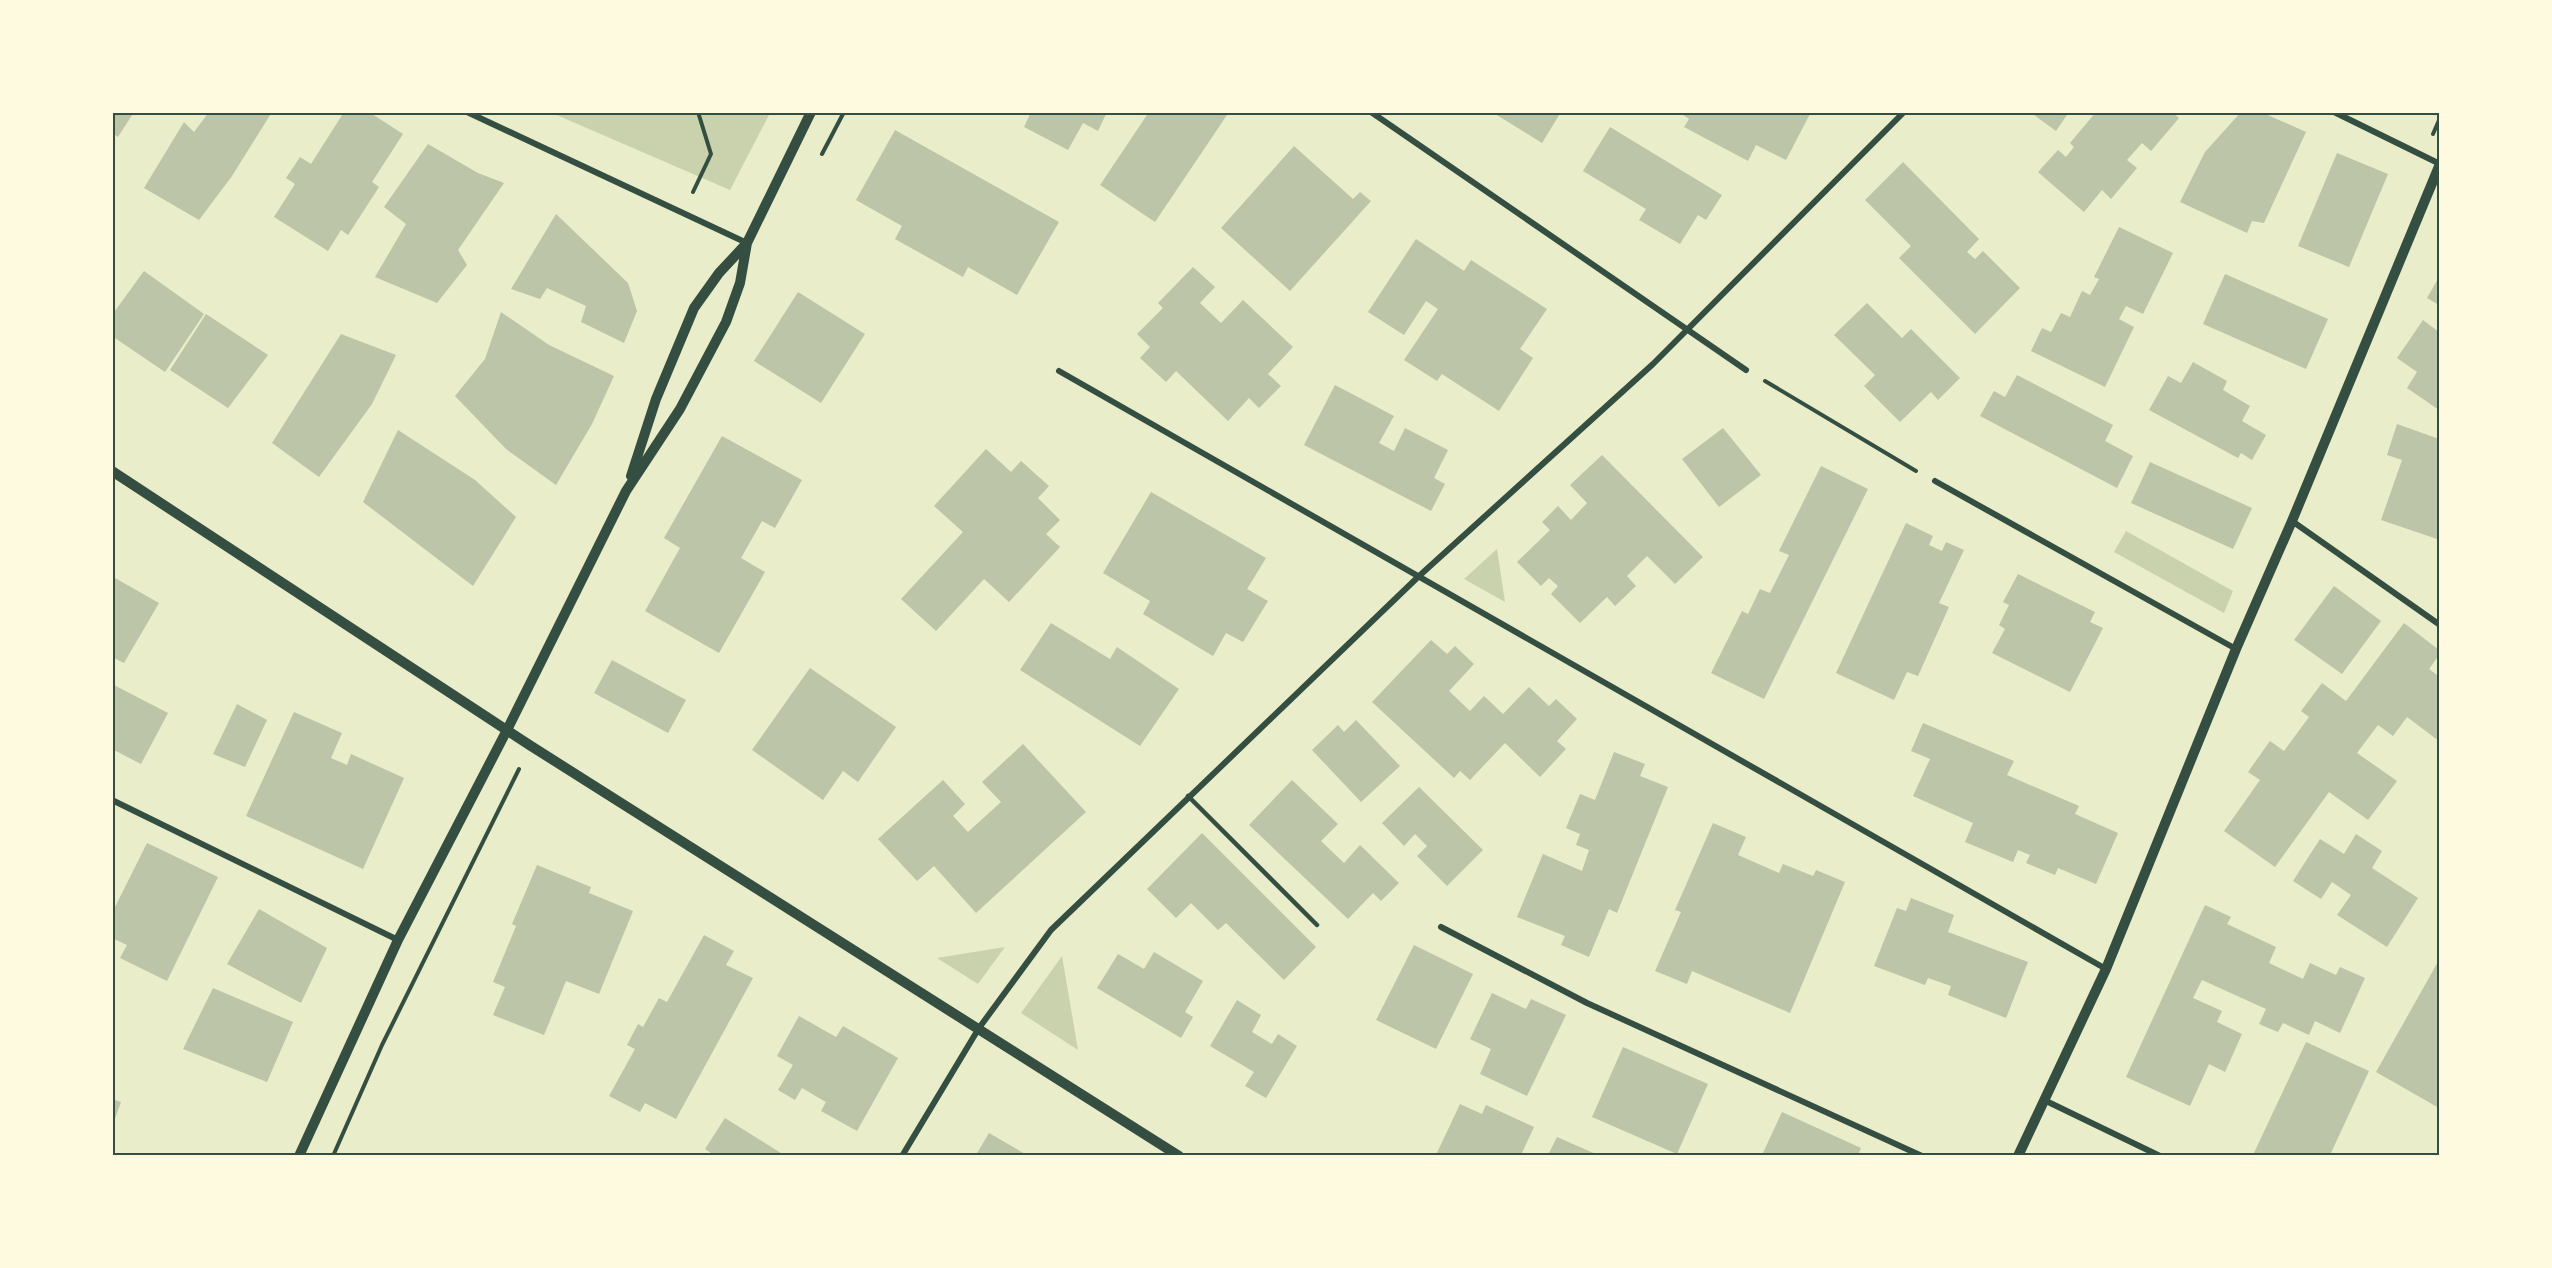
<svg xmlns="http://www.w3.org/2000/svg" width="2552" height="1268" font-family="'Open Sans',sans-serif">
	<rect width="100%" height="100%" fill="#e9edc9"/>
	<!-- green -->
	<path fill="#cad2ad" d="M 552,113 L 770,113 L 730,190 Z
		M 2126,531 L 2233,591 L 2224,613 L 2114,552 Z
		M 1497,549 L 1505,602 L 1464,579 Z
		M 1005,947 L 978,984 L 937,958 Z
		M 1062,956 L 1078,1050 L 1021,1013 Z"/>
	<!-- building -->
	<path fill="#bcc5a7" d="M 112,112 L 134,112 L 118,137 L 112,133 Z
		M 209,112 L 272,112 L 232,176 L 199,220 L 144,188 L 184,122 L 194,132 Z
		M 344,112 L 369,112 L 403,134 L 372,182 L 379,187 L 348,235 L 341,230 L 328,251 L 274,217 L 295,184 L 286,178 L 300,157 L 311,164 Z
		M 1031,112 L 1107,112 L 1098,131 L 1083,123 L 1068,150 L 1024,127 Z
		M 1149,112 L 1229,112 L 1155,222 L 1100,185 Z
		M 1492,112 L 1561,112 L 1542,143 Z
		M 1679,112 L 1811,112 L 1786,160 L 1756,145 L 1748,161 L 1684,127 L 1689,119 Z
		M 2030,112 L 2069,112 L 2056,131 Z
		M 2096,112 L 2172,112 L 2179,118 L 2151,151 L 2142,143 L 2127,160 L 2137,168 L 2111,199 L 2102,190 L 2084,212 L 2038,172 L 2058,150 L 2066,157 L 2074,147 L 2070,143 Z
		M 2241,112 L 2261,112 L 2306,132 L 2264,223 L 2252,221 L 2247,233 L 2180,202 L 2205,152 Z
		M 1610,127 L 1722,195 L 1706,220 L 1698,215 L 1680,244 L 1639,220 L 1646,209 L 1583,171 Z
		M 895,130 L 1059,222 L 1017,295 L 968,267 L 963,277 L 895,239 L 902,226 L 856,200 Z
		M 428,144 L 478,173 L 504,183 L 458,250 L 467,265 L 437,303 L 375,277 L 406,224 L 384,207 Z
		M 1294,146 L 1353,199 L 1360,192 L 1371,201 L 1290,291 L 1221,228 Z
		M 2337,153 L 2388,174 L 2349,267 L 2298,246 Z
		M 1903,162 L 1979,239 L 1967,252 L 1975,259 L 1983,251 L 2020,288 L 1975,334 L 1899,258 L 1911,246 L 1865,200 Z
		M 556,214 L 628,283 L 637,311 L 624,343 L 581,322 L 586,306 L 547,288 L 540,299 L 511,289 Z
		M 2119,227 L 2173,253 L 2143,314 L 2126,306 L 2119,319 L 2134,327 L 2105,387 L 2031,351 L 2042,328 L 2051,332 L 2061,313 L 2070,317 L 2082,291 L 2090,295 L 2099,279 L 2094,277 Z
		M 1416,239 L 1464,271 L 1471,260 L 1547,309 L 1520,349 L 1533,358 L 1499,411 L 1442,374 L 1437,381 L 1404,360 L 1438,309 L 1426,301 L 1404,335 L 1368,312 Z
		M 1193,267 L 1215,287 L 1200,303 L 1221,323 L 1243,300 L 1293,347 L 1268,374 L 1281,386 L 1259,408 L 1249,398 L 1228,421 L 1176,371 L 1166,382 L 1140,358 L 1150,347 L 1137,334 L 1163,308 L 1158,303 Z
		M 144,271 L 204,314 L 165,372 L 112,336 L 112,315 Z
		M 2225,274 L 2328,319 L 2306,369 L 2203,324 Z
		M 2439,277 L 2439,305 L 2427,298 Z
		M 798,292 L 865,334 L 821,403 L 754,361 Z
		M 1867,303 L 1902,338 L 1911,329 L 1960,378 L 1938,400 L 1931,392 L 1900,422 L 1864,386 L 1875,375 L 1834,335 Z
		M 501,312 L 549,345 L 614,376 L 592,424 L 556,485 L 506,449 L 455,396 L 485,359 Z
		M 206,314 L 268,355 L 228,408 L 170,370 Z
		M 2423,320 L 2439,332 L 2439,410 L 2407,388 L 2417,372 L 2397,358 Z
		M 341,334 L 396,355 L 372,404 L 319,477 L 272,443 Z
		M 2193,362 L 2227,381 L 2223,390 L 2250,406 L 2242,421 L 2266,435 L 2252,460 L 2241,453 L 2238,458 L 2149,410 L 2168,376 L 2181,383 Z
		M 2017,375 L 2113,425 L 2105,441 L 2133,456 L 2117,488 L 1980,416 L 1994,391 L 2005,397 Z
		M 1335,385 L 1394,416 L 1379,443 L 1394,451 L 1405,428 L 1448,450 L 1434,478 L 1445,484 L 1431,511 L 1304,445 Z
		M 2397,424 L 2439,439 L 2439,533 L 2437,539 L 2381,520 L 2402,460 L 2387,455 Z
		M 1723,428 L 1761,475 L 1719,507 L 1682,459 Z
		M 398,430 L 475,480 L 516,517 L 473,586 L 363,502 Z
		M 722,436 L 802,480 L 775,528 L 762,521 L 741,558 L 765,572 L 719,653 L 645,611 L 680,548 L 664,538 Z
		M 986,449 L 1011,472 L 1021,461 L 1049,486 L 1038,498 L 1060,520 L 1046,534 L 1060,547 L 1009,602 L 984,579 L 936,631 L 901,599 L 963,532 L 934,506 Z
		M 1602,455 L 1703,557 L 1675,584 L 1647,556 L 1627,576 L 1636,586 L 1615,606 L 1607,597 L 1580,623 L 1551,594 L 1558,586 L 1549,578 L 1541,586 L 1517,562 L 1550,530 L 1542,522 L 1558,506 L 1571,520 L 1587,503 L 1570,485 Z
		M 2150,462 L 2252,508 L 2233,549 L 2131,503 Z
		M 1821,466 L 1868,489 L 1764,699 L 1711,673 L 1742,611 L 1748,614 L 1760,589 L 1770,593 L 1789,555 L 1779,551 Z
		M 1151,492 L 1266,558 L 1247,589 L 1268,601 L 1243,642 L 1226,633 L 1213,656 L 1143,614 L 1150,601 L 1103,573 Z
		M 1906,523 L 1933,536 L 1929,545 L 1942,551 L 1946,542 L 1964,550 L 1939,603 L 1949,607 L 1918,676 L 1907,672 L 1894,700 L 1836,673 Z
		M 2018,574 L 2095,612 L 2090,622 L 2103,628 L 2070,692 L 1992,653 L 2005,629 L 1999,625 L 2009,605 L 2003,602 Z
		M 115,578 L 159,603 L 124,663 L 112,657 L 112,582 Z
		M 2334,586 L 2381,621 L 2342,674 L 2294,640 Z
		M 1051,623 L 1110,659 L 1117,647 L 1179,689 L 1140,746 L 1020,670 Z
		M 2404,623 L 2439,650 L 2439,655 L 2429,669 L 2437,675 L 2439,672 L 2439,741 L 2407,717 L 2393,736 L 2378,725 L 2357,753 L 2397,781 L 2368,820 L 2329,792 L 2275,867 L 2224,831 L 2260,780 L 2248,772 L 2270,741 L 2284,751 L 2309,717 L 2301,711 L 2322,683 L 2346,701 Z
		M 1431,640 L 1447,654 L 1455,646 L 1474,664 L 1449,691 L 1470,711 L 1484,696 L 1503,714 L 1529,687 L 1549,706 L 1556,699 L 1577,719 L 1557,741 L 1566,749 L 1540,777 L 1505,743 L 1470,780 L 1460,771 L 1454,778 L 1372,702 Z
		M 612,660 L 686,700 L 668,733 L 594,693 Z
		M 810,668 L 896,727 L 858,782 L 843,771 L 823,800 L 752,750 Z
		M 112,684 L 168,713 L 141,764 L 112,749 Z
		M 237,704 L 267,720 L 245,767 L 213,754 Z
		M 294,712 L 342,733 L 331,758 L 347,765 L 351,754 L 404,778 L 363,869 L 246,816 Z
		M 1356,720 L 1400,766 L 1361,802 L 1312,750 L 1338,725 L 1344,732 Z
		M 1923,723 L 2014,761 L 2007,775 L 2079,806 L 2075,814 L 2118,833 L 2096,884 L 2058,868 L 2055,875 L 2026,863 L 2030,855 L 2018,850 L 2013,862 L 1965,842 L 1973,823 L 1913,796 L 1930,759 L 1911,751 Z
		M 1023,744 L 1086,812 L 976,913 L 934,866 L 917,881 L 878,839 L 943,780 L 965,804 L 953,816 L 968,832 L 1001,802 L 982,782 Z
		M 1614,752 L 1645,764 L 1640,776 L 1668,787 L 1617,913 L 1609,909 L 1589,957 L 1561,945 L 1565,936 L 1517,917 L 1543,854 L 1582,871 L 1589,850 L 1576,845 L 1580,834 L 1566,828 L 1580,794 L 1595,800 Z
		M 1292,780 L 1338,824 L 1321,841 L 1344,863 L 1360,845 L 1399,883 L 1381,901 L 1373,893 L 1348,919 L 1249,825 Z
		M 1419,787 L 1483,850 L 1447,886 L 1417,856 L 1427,846 L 1415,834 L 1404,846 L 1382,823 Z
		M 1713,823 L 1746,837 L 1738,855 L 1779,873 L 1783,864 L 1813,876 L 1816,870 L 1845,882 L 1790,1013 L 1692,971 L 1687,984 L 1655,971 L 1681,912 L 1675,910 Z
		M 1202,833 L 1316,947 L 1284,980 L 1226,923 L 1218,930 L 1191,903 L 1176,918 L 1147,889 Z
		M 2356,834 L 2382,851 L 2372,868 L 2418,898 L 2387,947 L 2337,915 L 2351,895 L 2332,882 L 2321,899 L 2293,881 L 2320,839 L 2344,854 Z
		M 147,843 L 218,877 L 167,981 L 120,958 L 127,945 L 112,938 L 112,913 Z
		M 537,865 L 591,887 L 589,893 L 633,911 L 599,994 L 566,981 L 544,1035 L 493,1015 L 505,987 L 493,982 L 516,926 L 512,924 Z
		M 1911,898 L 1954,915 L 1948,932 L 2028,962 L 2006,1018 L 1948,995 L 1951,986 L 1928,978 L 1925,985 L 1874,966 L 1897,908 L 1906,911 Z
		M 2205,905 L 2231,917 L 2227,924 L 2276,947 L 2269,963 L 2303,979 L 2310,963 L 2336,975 L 2340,967 L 2365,978 L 2340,1033 L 2315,1021 L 2309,1035 L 2283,1023 L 2278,1032 L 2259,1024 L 2266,1009 L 2202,980 L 2193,998 L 2222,1011 L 2217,1022 L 2242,1034 L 2225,1072 L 2209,1064 L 2190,1106 L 2126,1077 Z
		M 259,909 L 327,948 L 301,1003 L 227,964 Z
		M 704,935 L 734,951 L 726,965 L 753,978 L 676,1119 L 645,1103 L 640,1112 L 609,1096 L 635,1049 L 627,1045 L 638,1024 L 643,1027 L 659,998 L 667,1002 Z
		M 1414,945 L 1473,974 L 1436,1049 L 1376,1020 Z
		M 1154,952 L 1203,981 L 1185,1012 L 1193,1017 L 1181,1038 L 1097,988 L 1118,954 L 1144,969 Z
		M 2439,960 L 2439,1108 L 2376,1072 Z
		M 213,988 L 293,1022 L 267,1082 L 183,1049 Z
		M 1492,993 L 1526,1009 L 1531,999 L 1566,1015 L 1527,1096 L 1480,1074 L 1491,1049 L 1470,1039 Z
		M 1237,1000 L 1261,1015 L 1252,1032 L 1272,1044 L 1278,1034 L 1297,1046 L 1266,1098 L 1245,1086 L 1254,1072 L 1210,1046 Z
		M 799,1016 L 836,1037 L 843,1026 L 898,1058 L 857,1131 L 821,1111 L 826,1102 L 802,1088 L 795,1100 L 778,1090 L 793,1065 L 777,1056 Z
		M 2306,1042 L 2369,1071 L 2330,1155 L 2253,1155 Z
		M 1623,1047 L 1708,1084 L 1677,1154 L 1592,1117 Z
		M 112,1099 L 121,1102 L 113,1124 L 112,1124 Z
		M 1460,1104 L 1482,1114 L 1486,1105 L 1534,1127 L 1521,1155 L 1436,1155 Z
		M 1782,1112 L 1861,1148 L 1858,1155 L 1762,1155 Z
		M 725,1118 L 784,1155 L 714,1155 L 705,1149 Z
		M 989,1133 L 1027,1155 L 976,1155 Z
		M 1557,1137 L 1598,1155 L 1548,1155 Z"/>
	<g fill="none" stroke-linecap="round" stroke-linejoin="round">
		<!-- path -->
		<path stroke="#344e41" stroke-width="4" d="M 2433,134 L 2440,118
			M 822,154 L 844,112
			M 693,192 L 711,154 L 698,112
			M 1765,381 L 1916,471
			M 333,1156 L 382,1045 L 519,769"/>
		<!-- service -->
		<path stroke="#344e41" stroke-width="4.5" d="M 1188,796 L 1317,925"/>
		<!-- minor -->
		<path stroke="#344e41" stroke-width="6" d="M 467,112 L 747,243
			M 1371,112 L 1746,370
			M 2334,112 L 2440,164
			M 1059,371 L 2106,969
			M 1935,481 L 2236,649
			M 2292,521 L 2440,625
			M 112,800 L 398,940
			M 1441,927 L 1587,1003 L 1922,1156
			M 2044,1100 L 2160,1156
			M 902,1156 L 979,1028 L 1051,930 L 1418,577 L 1653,364 L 1904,112"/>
		<!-- tertiary -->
		<path stroke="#344e41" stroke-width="10" d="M 112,471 L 531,746 L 1179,1156
			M 631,476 L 656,399 L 694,308 L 719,273 L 747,243
			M 299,1156 L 398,940 L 507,730 L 626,491 L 680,409 L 726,322 L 740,283 L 747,243 L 811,112
			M 2018,1156 L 2106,969 L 2236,649 L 2292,521 L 2440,164"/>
	</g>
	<!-- border -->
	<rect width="2552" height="1268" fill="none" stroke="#fefae0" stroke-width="228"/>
	<rect x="114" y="114" width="2324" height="1040" fill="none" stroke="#344e41" stroke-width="2"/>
</svg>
